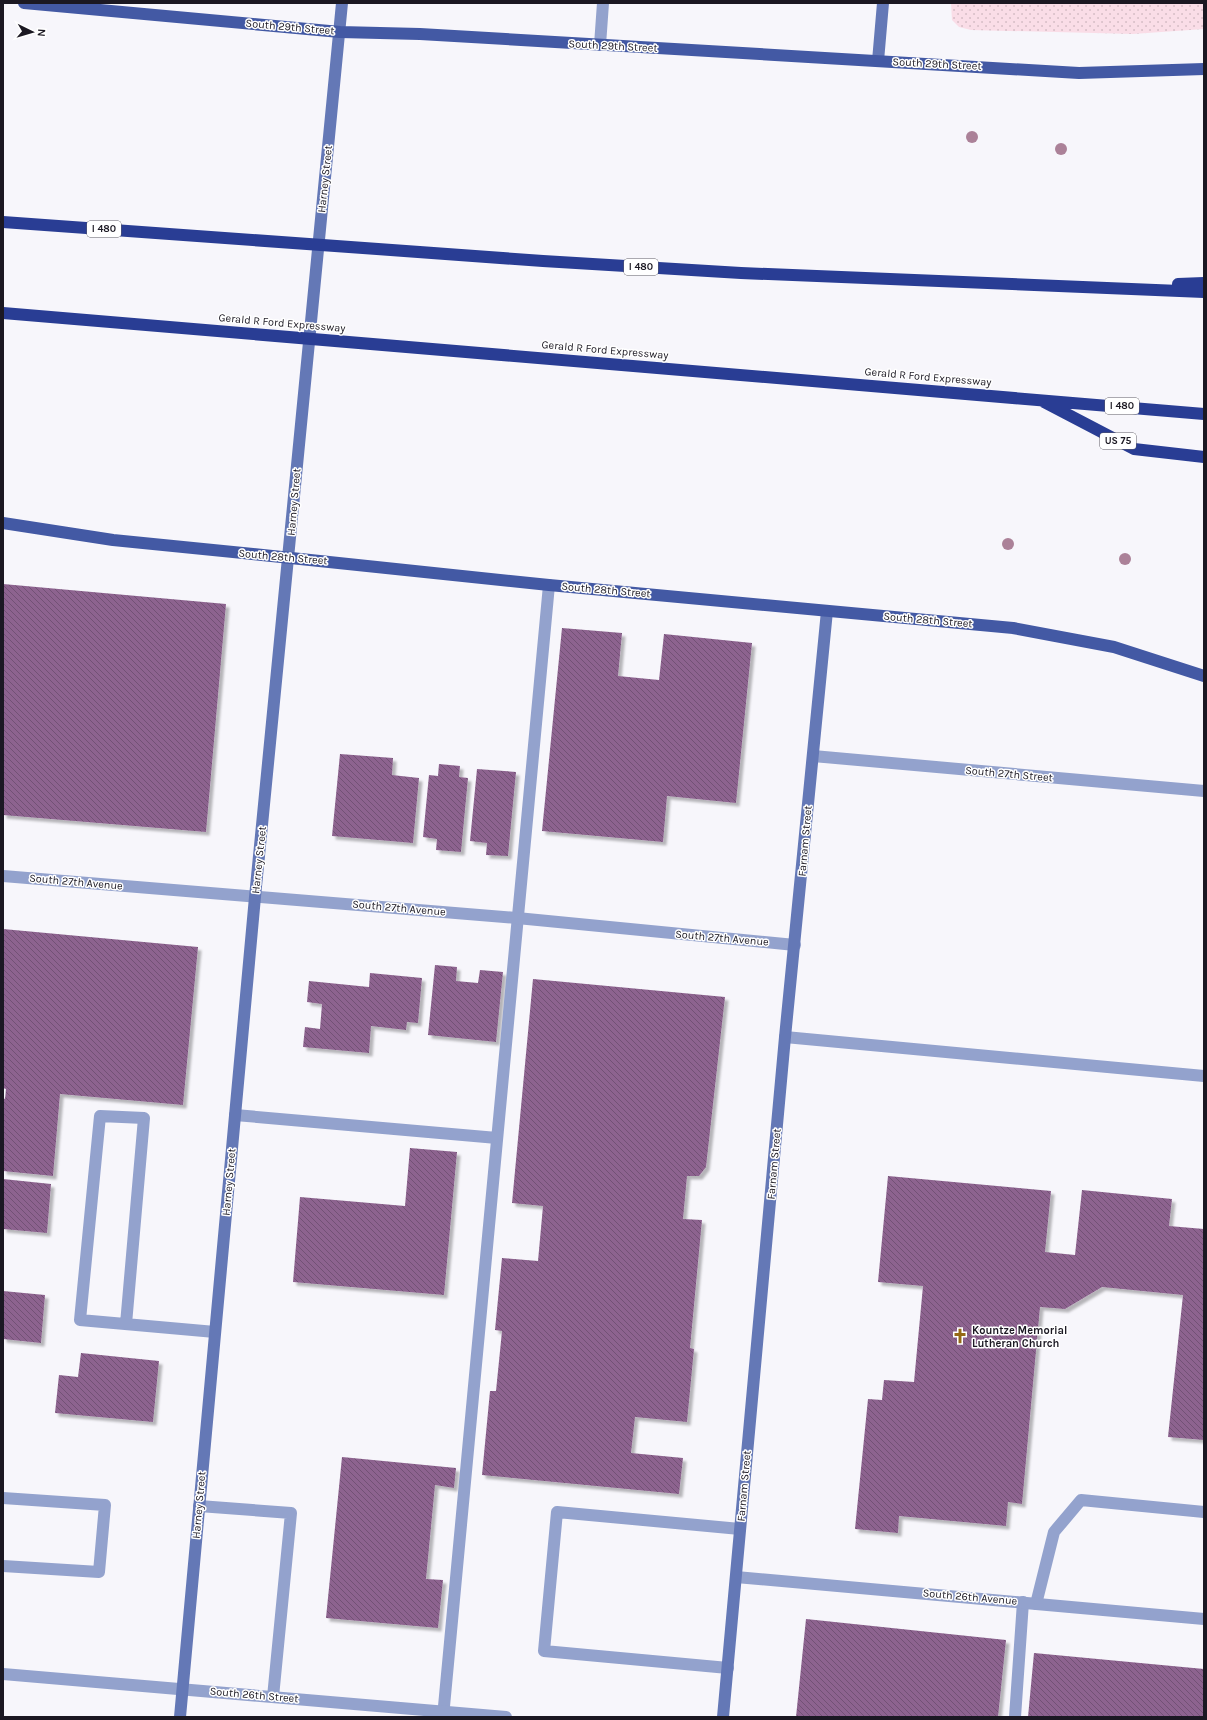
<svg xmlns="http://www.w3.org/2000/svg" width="1207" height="1720" font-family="Karla,sans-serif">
	<defs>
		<pattern id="green-dots" width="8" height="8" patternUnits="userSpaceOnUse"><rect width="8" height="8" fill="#fadde7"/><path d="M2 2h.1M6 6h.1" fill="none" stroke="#d6bdc6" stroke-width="1.8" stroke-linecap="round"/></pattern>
		<pattern id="building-back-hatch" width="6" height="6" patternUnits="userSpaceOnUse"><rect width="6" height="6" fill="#8d638f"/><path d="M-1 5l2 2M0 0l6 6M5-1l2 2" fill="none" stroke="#725174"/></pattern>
		<filter id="shadow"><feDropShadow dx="3.5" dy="3.5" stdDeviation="1" flood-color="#0004"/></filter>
	</defs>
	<rect width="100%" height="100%" fill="#f7f6fb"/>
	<!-- green -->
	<path fill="url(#green-dots)" d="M 951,3 L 1204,3 L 1204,29 L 1133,34 L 971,30 L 959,27 L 952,20 Z"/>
	<!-- building -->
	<path fill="url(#building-back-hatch)" filter="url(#shadow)" d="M 3,584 L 226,604 L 206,832 L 3,815 Z
		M 562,628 L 622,633 L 618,676 L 659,680 L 664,634 L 752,643 L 736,803 L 667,796 L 663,842 L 542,831 Z
		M 340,754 L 393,758 L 392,775 L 419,778 L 413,843 L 332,836 Z
		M 439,764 L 460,766 L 459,777 L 468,778 L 461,852 L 436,850 L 437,839 L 423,837 L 429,775 L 438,776 Z
		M 477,769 L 516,772 L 508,856 L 486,855 L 487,843 L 470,841 Z
		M 3,929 L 198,947 L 183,1105 L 60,1094 L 53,1176 L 3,1171 L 3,1098 L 5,1099 L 6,1089 L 3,1088 Z
		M 435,965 L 457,967 L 456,981 L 478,983 L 480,970 L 503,972 L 496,1042 L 428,1035 Z
		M 370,973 L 422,978 L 418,1023 L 407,1022 L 406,1030 L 371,1026 L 369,1053 L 303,1047 L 305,1027 L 320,1029 L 322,1004 L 307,1002 L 309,981 L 369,987 Z
		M 533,979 L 725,997 L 706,1167 L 699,1176 L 687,1176 L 683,1219 L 702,1220 L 690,1348 L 694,1349 L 687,1422 L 635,1417 L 631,1453 L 683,1458 L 679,1494 L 482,1475 L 490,1391 L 496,1391 L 502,1331 L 495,1330 L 502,1258 L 538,1261 L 543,1206 L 512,1203 Z
		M 410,1148 L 457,1152 L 444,1295 L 293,1282 L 300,1197 L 405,1206 Z
		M 888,1176 L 1051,1191 L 1045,1252 L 1075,1255 L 1082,1190 L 1172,1199 L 1169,1226 L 1204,1229 L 1204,1440 L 1168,1437 L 1183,1295 L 1102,1287 L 1065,1309 L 1040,1307 L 1022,1504 L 1008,1502 L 1006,1526 L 899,1516 L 898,1533 L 855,1529 L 868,1399 L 882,1400 L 884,1380 L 914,1382 L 923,1286 L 878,1282 Z
		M 3,1179 L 51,1184 L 47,1233 L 3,1229 Z
		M 3,1291 L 45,1295 L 41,1343 L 3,1339 Z
		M 81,1353 L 159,1361 L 153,1422 L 55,1413 L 59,1375 L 78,1377 Z
		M 342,1457 L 456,1468 L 454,1488 L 435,1485 L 426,1579 L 443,1580 L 438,1628 L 326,1618 Z
		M 806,1619 L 1006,1640 L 998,1717 L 796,1717 Z
		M 1034,1653 L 1204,1669 L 1204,1717 L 1028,1717 Z"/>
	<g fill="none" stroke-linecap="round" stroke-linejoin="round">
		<!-- lane -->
		<path stroke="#93a2cd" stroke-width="12" d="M 600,45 L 603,3
			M 785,1037 L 1204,1076
			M 235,1115 L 497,1138
			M 126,1324 L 144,1118 L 100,1116 L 80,1320 L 215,1332
			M 3,1498 L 105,1505 L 99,1572 L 3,1566
			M 199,1506 L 291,1513 L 273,1697
			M 1036,1604 L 1054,1532 L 1081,1500 L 1204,1512
			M 728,1668 L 544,1651 L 557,1512 L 740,1529
			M 443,1717 L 549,585
			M 1015,1717 L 1023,1602"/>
		<!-- street -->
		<path stroke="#93a2cd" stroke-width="12" d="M 813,756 L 1204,791
			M 3,876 L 517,918 L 795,945
			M 736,1577 L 1204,1619
			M 3,1674 L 506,1717"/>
		<!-- secondary -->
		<path stroke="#6478b6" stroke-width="12" d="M 878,61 L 883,3
			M 180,1717 L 255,897 L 342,3
			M 723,1717 L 785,1037 L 827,611"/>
		<!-- primary -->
		<path stroke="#4359a4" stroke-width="12" d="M 24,3 L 340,32 L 420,34 L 1079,73 L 1204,69
			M 3,523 L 113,540 L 243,553 L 549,585 L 1013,628 L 1114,647 L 1204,676"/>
		<!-- highway -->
		<path stroke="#293d94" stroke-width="12" d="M 3,222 L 543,261 L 741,273 L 1204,292
			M 1178,284 L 1204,283
			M 3,313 L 1204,414
			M 1044,402 L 1134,449 L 1204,457"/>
	</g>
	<!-- trees -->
	<g fill="#ab8198">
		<circle cx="972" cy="137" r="6"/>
		<circle cx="1061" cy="149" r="6"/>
		<circle cx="1008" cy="544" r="6"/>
		<circle cx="1125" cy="559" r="6"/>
	</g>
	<!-- icons -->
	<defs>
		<symbol id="church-bare" viewBox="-9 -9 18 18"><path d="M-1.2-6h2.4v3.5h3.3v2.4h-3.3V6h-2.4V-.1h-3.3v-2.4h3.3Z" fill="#956915" stroke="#fff" stroke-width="2.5" paint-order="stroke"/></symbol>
	</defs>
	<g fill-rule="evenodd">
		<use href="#church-bare" x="949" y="1325" width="22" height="22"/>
	</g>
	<g text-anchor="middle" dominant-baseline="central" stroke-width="3" stroke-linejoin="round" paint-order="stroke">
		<!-- shield labels -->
		<g fill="#fff" stroke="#5f5d64" stroke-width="1">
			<rect x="87" y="221" width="34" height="16" rx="3"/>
			<rect x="624" y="259" width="34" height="16" rx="3"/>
			<rect x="1105" y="398" width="34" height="16" rx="3"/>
			<rect x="1100" y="433" width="36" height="16" rx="3"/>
		</g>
		<g font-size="10" font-weight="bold" fill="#1b1822">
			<text x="104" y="229">I 480</text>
			<text x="641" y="267">I 480</text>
			<text x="1122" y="406">I 480</text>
			<text x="1118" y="441">US 75</text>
		</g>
		<!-- street labels -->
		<g font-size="11" fill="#1b1822" stroke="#fff">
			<text transform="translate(290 27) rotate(5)">South 29th Street</text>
			<text transform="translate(613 46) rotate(3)">South 29th Street</text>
			<text transform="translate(937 64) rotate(3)">South 29th Street</text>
			<text transform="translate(325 179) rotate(-84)">Harney Street</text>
			<text transform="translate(282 323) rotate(5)">Gerald R Ford Expressway</text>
			<text transform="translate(605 350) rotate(5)">Gerald R Ford Expressway</text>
			<text transform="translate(928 377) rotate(5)">Gerald R Ford Expressway</text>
			<text transform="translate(294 502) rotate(-85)">Harney Street</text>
			<text transform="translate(283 557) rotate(5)">South 28th Street</text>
			<text transform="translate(606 590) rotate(5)">South 28th Street</text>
			<text transform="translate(928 620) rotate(5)">South 28th Street</text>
			<text transform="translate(1009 774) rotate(5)">South 27th Street</text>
			<text transform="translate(805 841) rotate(-85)">Farnam Street</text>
			<text transform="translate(259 860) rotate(-84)">Harney Street</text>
			<text transform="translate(76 882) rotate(5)">South 27th Avenue</text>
			<text transform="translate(399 908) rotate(5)">South 27th Avenue</text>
			<text transform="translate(722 938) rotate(5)">South 27th Avenue</text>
			<text transform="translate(774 1164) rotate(-85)">Farnam Street</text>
			<text transform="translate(229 1182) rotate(-85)">Harney Street</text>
			<text transform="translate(744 1486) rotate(-85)">Farnam Street</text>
			<text transform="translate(199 1505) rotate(-85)">Harney Street</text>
			<text transform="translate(970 1597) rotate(5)">South 26th Avenue</text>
			<text transform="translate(254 1695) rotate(5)">South 26th Street</text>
		</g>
		<!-- poi labels -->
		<g font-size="11" font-weight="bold" fill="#1b1822" stroke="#fff" text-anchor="start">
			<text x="972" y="1330">Kountze Memorial<tspan x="972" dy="13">Lutheran Church</tspan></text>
		</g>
	</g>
	<!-- border -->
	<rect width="1207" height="1720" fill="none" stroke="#1b1822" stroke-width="8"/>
	<!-- north arrow -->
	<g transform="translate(32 32) rotate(95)" stroke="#ffffff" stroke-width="3" paint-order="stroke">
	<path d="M0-3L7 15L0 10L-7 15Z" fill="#1b1822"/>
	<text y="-6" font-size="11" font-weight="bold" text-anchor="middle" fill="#1b1822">N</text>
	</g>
</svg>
